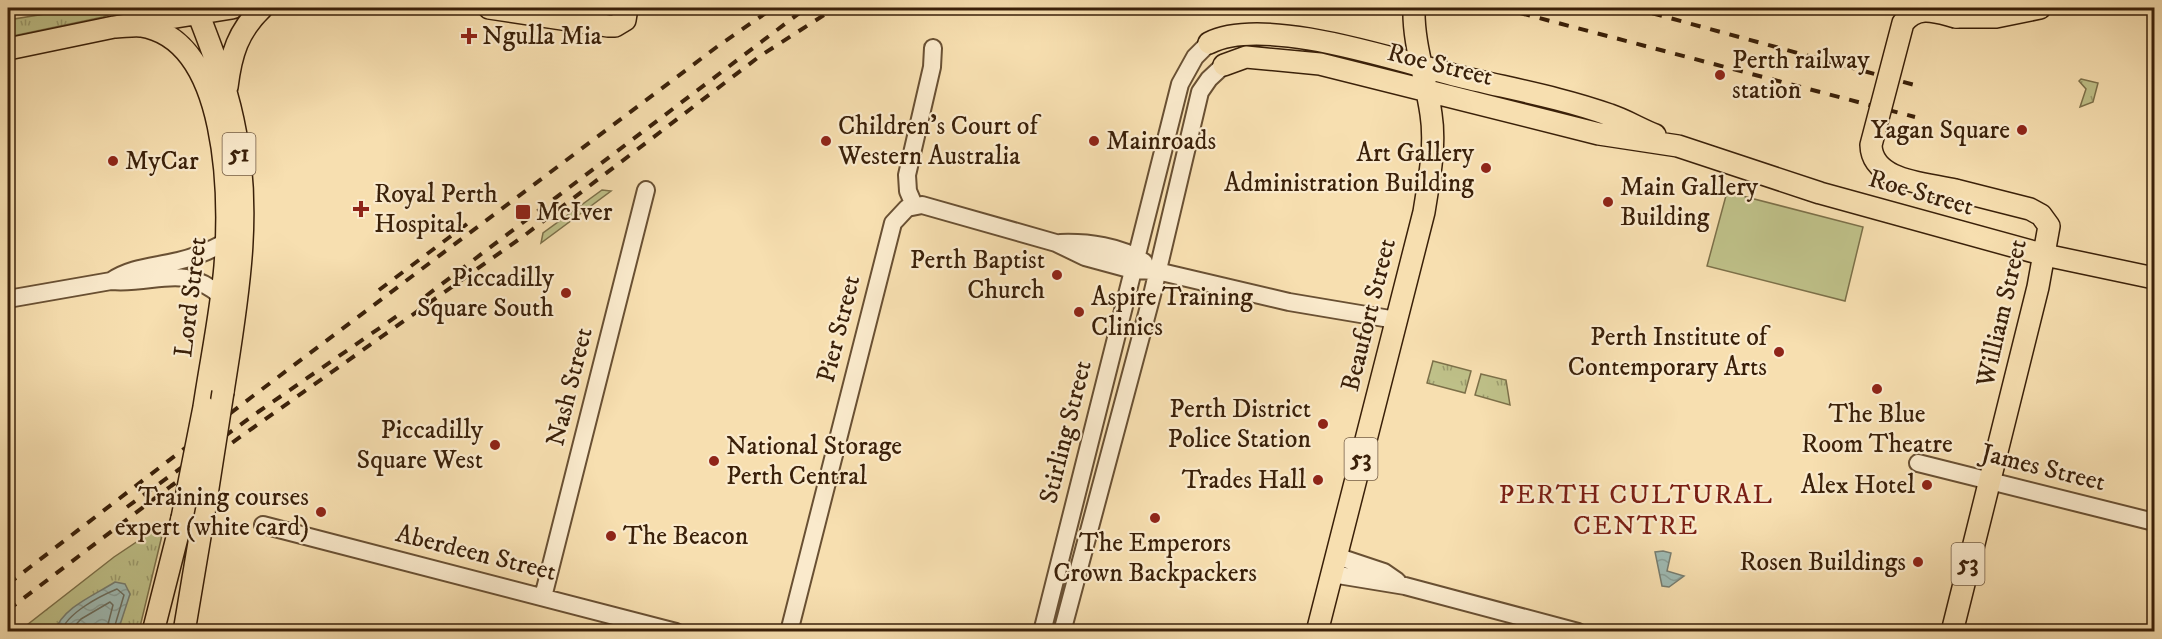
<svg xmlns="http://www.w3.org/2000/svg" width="2162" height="639" font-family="'IM FELL DW Pica',serif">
	<defs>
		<pattern id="grass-tufts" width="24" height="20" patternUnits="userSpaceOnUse" patternTransform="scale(1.5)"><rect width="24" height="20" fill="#bfc189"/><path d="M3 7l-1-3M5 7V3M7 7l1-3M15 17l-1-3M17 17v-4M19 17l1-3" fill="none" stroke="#9c9c6e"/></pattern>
		<pattern id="water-waves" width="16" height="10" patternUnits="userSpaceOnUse" patternTransform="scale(1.5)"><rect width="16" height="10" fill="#9fbbb4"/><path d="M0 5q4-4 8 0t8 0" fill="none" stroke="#8aa099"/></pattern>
	</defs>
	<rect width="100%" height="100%" fill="#f7dfb0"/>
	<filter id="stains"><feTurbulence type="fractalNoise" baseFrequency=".00333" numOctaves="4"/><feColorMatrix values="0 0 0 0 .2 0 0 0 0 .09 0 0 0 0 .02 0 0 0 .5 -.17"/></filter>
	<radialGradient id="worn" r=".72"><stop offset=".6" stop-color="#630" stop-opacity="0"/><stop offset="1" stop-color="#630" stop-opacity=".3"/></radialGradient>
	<!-- grass -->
	<path fill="url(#grass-tufts)" stroke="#7c7049" stroke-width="1.5" d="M 82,8 L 124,8 L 103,17 L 8,37 L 8,20 Z
		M 2081,79 L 2098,83 L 2093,102 L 2080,107 L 2086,89 L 2079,81 Z
		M 1433,361 L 1471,371 L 1465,393 L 1427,383 Z
		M 1481,374 L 1506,380 L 1510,405 L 1475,395 Z
		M 165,523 L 139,631 L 18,632 L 114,557 Z"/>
	<!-- green -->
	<path fill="#bfc189" stroke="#7c7049" stroke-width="1.5" d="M 602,190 L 611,191 L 541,243 L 543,233 Z
		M 1727,192 L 1863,227 L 1845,301 L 1707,266 Z"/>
	<!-- water -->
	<path fill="url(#water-waves)" stroke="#777d70" stroke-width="1.5" d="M 1663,551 L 1671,553 L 1667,571 L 1684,576 L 1669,587 L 1662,586 L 1655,552 Z
		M 115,582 L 125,584 L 130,594 L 118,631 L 55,631 C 63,607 95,595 115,582 Z"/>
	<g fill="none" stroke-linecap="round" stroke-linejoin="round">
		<!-- shore -->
		<path stroke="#6c6e5e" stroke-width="1.5" d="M 61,632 C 67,613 100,596 117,589 L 124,595 L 113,632
			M 69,632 L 81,619 L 110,602 L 113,605 L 106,632"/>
		<defs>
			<path id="minor" d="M 914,205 L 908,191 L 907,175 L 932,67 L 933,48
				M 1060,243 C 1087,242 1121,246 1144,262
				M 111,281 C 132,267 154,267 178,261 C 196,257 211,250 226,242
				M 8,299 L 111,281 C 156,285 182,262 221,296
				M 1918,463 L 2154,522
				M 263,525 L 676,632
				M 1336,556 L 1384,572 L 1397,581
				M 1332,574 L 1405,586 L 1578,632
				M 543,597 L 646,190
				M 789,632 L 893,223 L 907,208 L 922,205 L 1056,243 L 1085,257 L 1133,270 L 1157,271 L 1289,302 L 1396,320
				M 1042,632 L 1180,84 L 1195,57 L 1209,43
				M 1062,632 L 1152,295 L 1200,92 L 1209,79 L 1224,65"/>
			<path id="major" d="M 196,8 C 210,44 225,82 233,120 C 254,211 237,302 223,392
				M 489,8 L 608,26 L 615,26 L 625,20 L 627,8
				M 1956,17 L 1996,17 L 2040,8
				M 114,27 C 123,27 133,25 141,26 C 230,40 230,199 225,266 C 221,313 211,360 204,407
				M 1209,43 C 1263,15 1396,60 1454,75 C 1506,88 1560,97 1610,115 C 1625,120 1640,129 1655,135
				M 8,49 L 114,27 L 232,8
				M 1224,65 L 1246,57 L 1320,64 L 1599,134 L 1678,146 L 1820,193 L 2045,255 L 2154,278
				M 227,87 C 231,54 238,31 262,8
				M 153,632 L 182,518
				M 184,632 L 206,501
				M 1317,632 L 1424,212 C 1429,180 1436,146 1431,114 C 1426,78 1413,44 1414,8
				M 1952,632 L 2038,287 L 2049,226 L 2041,215 L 2030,209 L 1955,190"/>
		</defs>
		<!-- minor casing -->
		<use href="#minor" stroke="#695033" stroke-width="20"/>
		<!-- major casing -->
		<use href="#major" stroke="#3a2009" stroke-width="24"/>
		<!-- minor -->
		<use href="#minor" stroke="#faeacc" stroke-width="16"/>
		<!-- major -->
		<use href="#major" stroke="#f7dfb0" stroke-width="21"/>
		<!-- rail -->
		<path stroke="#3a2009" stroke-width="4" stroke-dasharray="10 10" stroke-linecap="butt" d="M 1501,8 L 1915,117
			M 1633,8 L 1922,87
			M 1843,56 L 1867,63
			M 379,290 L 471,221
			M 426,296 L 806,8
			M 127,507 L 258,412 L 397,316
			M 8,584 L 245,402 L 718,46 L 773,8
			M 8,610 L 171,486 L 525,235 L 760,56 L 835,8"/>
		<defs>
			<path id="major-bridge" d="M 1955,190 C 1927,183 1872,182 1871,145 L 1903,23 C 1918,4 1936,12 1956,17
				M 206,501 L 223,392
				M 182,518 L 204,407"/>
		</defs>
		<!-- major-bridge casing -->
		<use href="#major-bridge" stroke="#3a2009" stroke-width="24" stroke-linecap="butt"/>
		<!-- major-bridge -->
		<use href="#major-bridge" stroke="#f7dfb0" stroke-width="21"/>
	</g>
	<!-- markers -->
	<g fill="#8f2418" stroke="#faeacc" stroke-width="2">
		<path d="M466 27h6v6h6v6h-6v6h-6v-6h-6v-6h6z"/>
		<circle cx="1720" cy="75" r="6"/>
		<circle cx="2022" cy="130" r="6"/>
		<circle cx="826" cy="141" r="6"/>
		<circle cx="1094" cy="141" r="6"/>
		<circle cx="113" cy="161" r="6"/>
		<circle cx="1486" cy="168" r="6"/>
		<circle cx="1608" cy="202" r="6"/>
		<path d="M358 200h6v6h6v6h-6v6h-6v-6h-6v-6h6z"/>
		<rect x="515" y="204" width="16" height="16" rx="3"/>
		<circle cx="1057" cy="275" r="6"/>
		<circle cx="566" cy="293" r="6"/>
		<circle cx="1079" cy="312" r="6"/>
		<circle cx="1779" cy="352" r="6"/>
		<circle cx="1877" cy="389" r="6"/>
		<circle cx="1323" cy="424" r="6"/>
		<circle cx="495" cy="445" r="6"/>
		<circle cx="714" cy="461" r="6"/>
		<circle cx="1318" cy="480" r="6"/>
		<circle cx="1927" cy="485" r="6"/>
		<circle cx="321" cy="512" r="6"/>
		<circle cx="1155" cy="518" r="6"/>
		<circle cx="611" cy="536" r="6"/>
		<circle cx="1918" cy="562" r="6"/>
	</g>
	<g text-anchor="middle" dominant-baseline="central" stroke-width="4.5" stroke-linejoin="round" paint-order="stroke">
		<!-- shield labels -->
		<g fill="#faeacc" stroke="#745d44" stroke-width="1.5">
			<rect x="222.5" y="133" width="33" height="42" rx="4.5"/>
			<rect x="1344.5" y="438" width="33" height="42" rx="4.5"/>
			<rect x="1951.5" y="543" width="33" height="42" rx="4.5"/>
		</g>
		<g font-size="24" font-weight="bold" fill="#3a2009">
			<text x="239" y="154">51</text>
			<text x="1361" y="459">53</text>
			<text x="1968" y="564">53</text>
		</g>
		<!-- poi labels -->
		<g font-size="26" fill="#3a2009" stroke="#faeacc" text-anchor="start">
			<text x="482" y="36">Ngulla Mia</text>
			<text x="1732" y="60">Perth railway<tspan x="1732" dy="30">station</tspan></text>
			<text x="838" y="126">Children's Court of<tspan x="838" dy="30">Western Australia</tspan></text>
			<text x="2010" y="130" text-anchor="end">Yagan Square</text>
			<text x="1106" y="141">Mainroads</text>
			<text x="1474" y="153" text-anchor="end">Art Gallery<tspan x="1474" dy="30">Administration Building</tspan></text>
			<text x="125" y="161">MyCar</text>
			<text x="1620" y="187">Main Gallery<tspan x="1620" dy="30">Building</tspan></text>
			<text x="374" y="194">Royal Perth<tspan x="374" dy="30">Hospital</tspan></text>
			<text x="536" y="212">McIver</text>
			<text x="1045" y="260" text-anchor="end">Perth Baptist<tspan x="1045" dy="30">Church</tspan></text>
			<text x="554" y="278" text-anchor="end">Piccadilly<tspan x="554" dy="30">Square South</tspan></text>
			<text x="1091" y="297">Aspire Training<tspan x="1091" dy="30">Clinics</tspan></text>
			<text x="1767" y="337" text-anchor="end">Perth Institute of<tspan x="1767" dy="30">Contemporary Arts</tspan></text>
			<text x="1311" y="409" text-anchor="end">Perth District<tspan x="1311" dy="30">Police Station</tspan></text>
			<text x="1877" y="414" text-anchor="middle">The Blue<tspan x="1877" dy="30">Room Theatre</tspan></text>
			<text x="483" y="430" text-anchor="end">Piccadilly<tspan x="483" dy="30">Square West</tspan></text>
			<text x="726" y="446">National Storage<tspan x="726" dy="30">Perth Central</tspan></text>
			<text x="1306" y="480" text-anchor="end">Trades Hall</text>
			<text x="1915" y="485" text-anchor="end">Alex Hotel</text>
			<text x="309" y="497" text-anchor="end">Training courses<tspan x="309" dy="30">expert (white card)</tspan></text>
			<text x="623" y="536">The Beacon</text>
			<text x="1155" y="543" text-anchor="middle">The Emperors<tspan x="1155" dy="30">Crown Backpackers</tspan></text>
			<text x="1906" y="562" text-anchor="end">Rosen Buildings</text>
		</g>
		<!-- street labels -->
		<g font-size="26" fill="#3a2009" stroke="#faeacc">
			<text transform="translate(1440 65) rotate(14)">Roe Street</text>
			<text transform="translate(1921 193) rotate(16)">Roe Street</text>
			<text transform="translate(191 297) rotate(-83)">Lord Street</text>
			<text transform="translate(2002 313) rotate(-77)">William Street</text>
			<text transform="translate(1369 315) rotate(-76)">Beaufort Street</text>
			<text transform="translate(839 329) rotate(-76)">Pier Street</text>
			<text transform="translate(570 387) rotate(-76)">Nash Street</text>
			<text transform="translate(1066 432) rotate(-76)">Stirling Street</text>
			<text transform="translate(2043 468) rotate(14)">James Street</text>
			<text transform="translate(476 553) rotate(14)">Aberdeen Street</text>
		</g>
		<!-- neighbourhood labels -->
		<g font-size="27" letter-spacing="1.5" fill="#7a1f14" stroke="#faeacc">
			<text x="1636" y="495">PERTH CULTURAL<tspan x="1636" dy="31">CENTRE</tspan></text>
		</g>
	</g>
	<!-- margin -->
	<rect width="2162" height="639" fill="none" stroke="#f7dfb0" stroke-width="30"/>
	<rect x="9" y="9" width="2144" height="621" fill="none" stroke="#3a2009" stroke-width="3"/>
	<rect x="15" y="15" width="2132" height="609" fill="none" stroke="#3a2009" stroke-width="1.5"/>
	<rect width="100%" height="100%" filter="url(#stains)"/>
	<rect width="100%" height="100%" fill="url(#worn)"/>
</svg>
